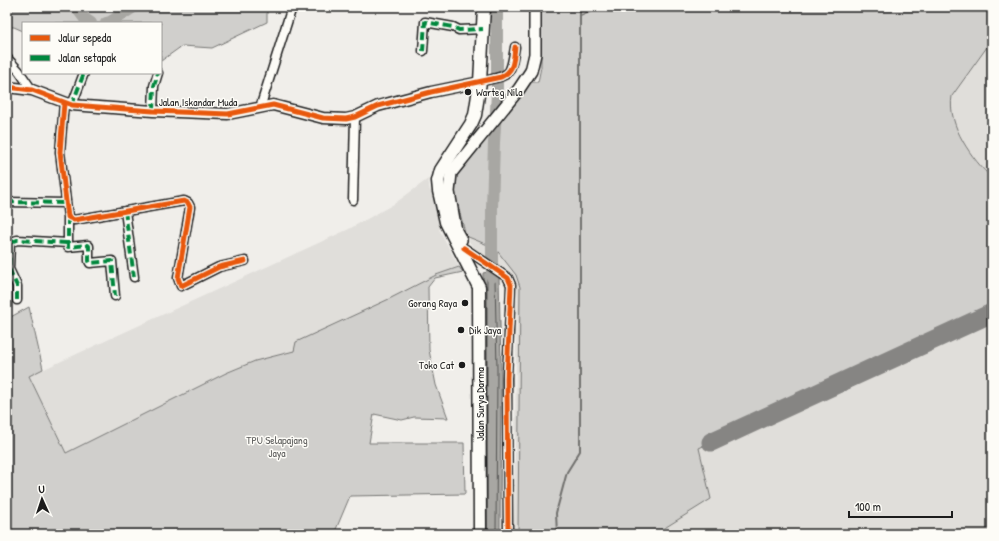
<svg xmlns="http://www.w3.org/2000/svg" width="999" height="541" font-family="'Patrick Hand',sans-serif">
	<rect width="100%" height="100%" fill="#f0eeea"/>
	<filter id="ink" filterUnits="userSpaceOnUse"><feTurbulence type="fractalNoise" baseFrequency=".025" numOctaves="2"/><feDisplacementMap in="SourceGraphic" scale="8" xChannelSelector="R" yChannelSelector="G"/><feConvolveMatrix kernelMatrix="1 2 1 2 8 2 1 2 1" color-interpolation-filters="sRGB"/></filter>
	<g filter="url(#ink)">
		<!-- built -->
		<path fill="#e0deda" d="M 541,7 L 992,7 L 992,534 L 514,534 L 517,284 L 515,278 L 473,247 L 466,237 L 461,224 L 439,229 L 459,267 L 436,275 L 294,351 L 255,361 L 226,373 L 66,453 L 29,376 L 349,229 L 394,204 L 428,179 L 430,191 L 442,188 L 531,82 L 538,81 L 541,67 Z"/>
		<!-- green -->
		<path fill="#d0cfcc" stroke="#767674" d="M 7,7 L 267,7 L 267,22 L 212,48 L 182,46 L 161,61 L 161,23 L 23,23 L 23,31 L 14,27 L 7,27 Z
			M 541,7 L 992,7 L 992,40 L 952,96 C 947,125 972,159 992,178 L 992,313 L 699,448 L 711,499 L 655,534 L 518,534 L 520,287 L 516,275 L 495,248 L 466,236 L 453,187 L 452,176 L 531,82 L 538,82 L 541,67 Z
			M 459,267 L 463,272 L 435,278 L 428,287 L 429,350 L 436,385 L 448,418 L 414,417 L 402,420 L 374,414 L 369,443 L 464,443 L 465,494 L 350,496 L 334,534 L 7,534 L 7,319 L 29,307 L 43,369 L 29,376 L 66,453 L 226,373 L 255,361 L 294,351 L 296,342 L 389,299 L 436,275 Z"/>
		<!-- water -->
		<path fill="#a8a7a3" stroke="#706f6d" d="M 492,271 L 499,277 L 501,369 L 500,534 L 484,534 L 483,273 Z"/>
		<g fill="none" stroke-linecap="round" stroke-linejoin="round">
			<!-- shore -->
			<path stroke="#545452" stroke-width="1" d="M 487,534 L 487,278 L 490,275 L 495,280 L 497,369 L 496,534"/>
			<!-- stream -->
			<path stroke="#706f6d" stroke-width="2" d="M 580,16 L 591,11
				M 557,534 L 556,513 L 567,472 L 580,451 L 580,7"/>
			<!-- river -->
			<path stroke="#a8a7a3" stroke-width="12" d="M 76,7 L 85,19 L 91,23
				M 106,23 L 110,22 L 134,7
				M 492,277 L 492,208 L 494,143 L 497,93 L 497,7"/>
			<!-- taxiway -->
			<path stroke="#868583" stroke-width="19" d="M 711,442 L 992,313"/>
			<defs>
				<path id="minor" d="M 423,51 L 425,22 L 453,27 L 459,30 L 483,29
					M 7,58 L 19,71 L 32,90
					M 480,82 C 510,74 510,79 515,47
					M 64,103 L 60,152 L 68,217 L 74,220 L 184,201 L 188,203 L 190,207 L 178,278 L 181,286 L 219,267 L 245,261
					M 72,105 L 84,73
					M 260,108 L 292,7
					M 153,111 L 154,86 L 158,73
					M 353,200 L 355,117
					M 7,202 L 66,203
					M 125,211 L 134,277
					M 68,217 L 68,247 L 88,245 L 89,246 L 89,261 L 90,263 L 112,261 L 115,296
					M 464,248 L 508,278 L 511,285 L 507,378 L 508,534
					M 17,300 L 17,286 L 9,269 L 10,243 L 17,240 L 68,243"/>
				<path id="tertiary" d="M 7,87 L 32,90 L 72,105 L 153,111 L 228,114 L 273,105 L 323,118 L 346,119 L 355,117 L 378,106 L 431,92 L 480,82"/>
				<path id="secondary" d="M 461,240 L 456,231 L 449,192 L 451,173 L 519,89 L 531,71 L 535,54 L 535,7"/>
				<path id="primary" d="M 480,534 L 479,287 L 446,222 L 439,191 L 438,181 L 441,170 L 471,124 L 475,115 L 480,82 L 484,7"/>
			</defs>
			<!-- minor casing -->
			<use href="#minor" stroke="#1c1c1c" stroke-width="11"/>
			<!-- tertiary casing -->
			<use href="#tertiary" stroke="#1c1c1c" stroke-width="13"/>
			<!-- secondary casing -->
			<use href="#secondary" stroke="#1c1c1c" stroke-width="14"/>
			<!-- primary casing -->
			<use href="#primary" stroke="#1c1c1c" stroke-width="15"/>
			<!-- minor -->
			<use href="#minor" stroke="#fdfcf7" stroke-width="8"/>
			<!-- tertiary -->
			<use href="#tertiary" stroke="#fdfcf7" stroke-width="10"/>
			<!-- secondary -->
			<use href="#secondary" stroke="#fdfcf7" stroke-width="11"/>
			<!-- primary -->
			<use href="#primary" stroke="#fdfcf7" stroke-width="12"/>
			<!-- quiet -->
			<path stroke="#00873e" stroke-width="4" stroke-dasharray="8 4" stroke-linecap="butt" d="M 423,51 L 425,22 L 453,27 L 459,30 L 483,29
				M 72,105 L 84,73
				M 153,111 L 154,86 L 158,73
				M 7,202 L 66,203
				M 125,211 L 134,277
				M 68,217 L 68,247 L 88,245 L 89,246 L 89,261 L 90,263 L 112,261 L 115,296
				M 17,300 L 17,286 L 9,269 L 10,243 L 17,240 L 68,243"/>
			<defs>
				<path id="cycleway" d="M 7,87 L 32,90 L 72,105 L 153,111 L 228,114 L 273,105 L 323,118 L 346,119 L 355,117 L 378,106 L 431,92 L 501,77 C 515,70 513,61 515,47
					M 64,103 L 60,152 L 68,217 L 74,220 L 184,201 L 188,203 L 190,207 L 178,278 L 181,286 L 219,267 L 245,261
					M 464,248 L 508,278 L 511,285 L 507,378 L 508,534"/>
			</defs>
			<!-- cycleway casing -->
			<use href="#cycleway" stroke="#fdfcf7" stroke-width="8"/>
			<!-- cycleway -->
			<use href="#cycleway" stroke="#e8590c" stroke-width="5"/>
		</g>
	</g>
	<!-- markers -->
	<g fill="#1c1c1c" stroke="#fdfcf7" stroke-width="1.5">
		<circle cx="468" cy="92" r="4"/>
		<circle cx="465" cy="303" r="4"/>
		<circle cx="461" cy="330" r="4"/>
		<circle cx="462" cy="365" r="4"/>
	</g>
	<g text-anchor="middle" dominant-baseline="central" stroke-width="3" stroke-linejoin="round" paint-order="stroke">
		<!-- poi labels -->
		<g font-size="11" fill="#1c1c1c" stroke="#fdfcf7" text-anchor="start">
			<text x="476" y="92">Warteg Nila</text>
			<text x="457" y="303" text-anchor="end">Gorang Raya</text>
			<text x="469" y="330">Dik Jaya</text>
			<text x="454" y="365" text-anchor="end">Toko Cat</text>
		</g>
		<!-- street labels -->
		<g font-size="11" fill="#1c1c1c" stroke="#fdfcf7">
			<text x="198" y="102">Jalan Iskandar Muda</text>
			<text transform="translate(480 404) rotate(-90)">Jalan Surya Darma</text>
		</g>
		<!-- park labels -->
		<g font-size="11" fill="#5b5b5a" stroke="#fdfcf7">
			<text x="277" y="440">TPU Selapajang<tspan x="277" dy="13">Jaya</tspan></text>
		</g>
	</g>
	<!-- margin -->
	<rect width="999" height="541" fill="none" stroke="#fdfcf7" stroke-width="24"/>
	<rect x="12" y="12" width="975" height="517" fill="none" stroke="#1c1c1c" stroke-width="1.5" filter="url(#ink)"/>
	<!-- legend -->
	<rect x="22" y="22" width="140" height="52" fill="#fdfcf7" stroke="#a3a29f"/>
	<rect x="30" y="35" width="20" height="6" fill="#e8590c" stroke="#a3a29f"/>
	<text x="58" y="42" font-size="12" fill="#1c1c1c">Jalur sepeda</text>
	<rect x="30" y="55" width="20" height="6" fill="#00873e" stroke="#a3a29f"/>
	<text x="58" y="62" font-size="12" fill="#1c1c1c">Jalan setapak</text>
	<!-- north arrow -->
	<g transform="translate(42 499) rotate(357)" stroke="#fdfcf7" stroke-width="3" paint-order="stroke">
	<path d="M0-3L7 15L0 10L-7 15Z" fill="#1c1c1c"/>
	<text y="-6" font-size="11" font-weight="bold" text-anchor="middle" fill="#1c1c1c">U</text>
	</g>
	<!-- scale -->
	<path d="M849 511v6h103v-6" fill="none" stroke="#1c1c1c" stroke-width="2"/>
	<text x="855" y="511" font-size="12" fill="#1c1c1c" stroke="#fdfcf7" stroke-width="3" paint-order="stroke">100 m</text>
</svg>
